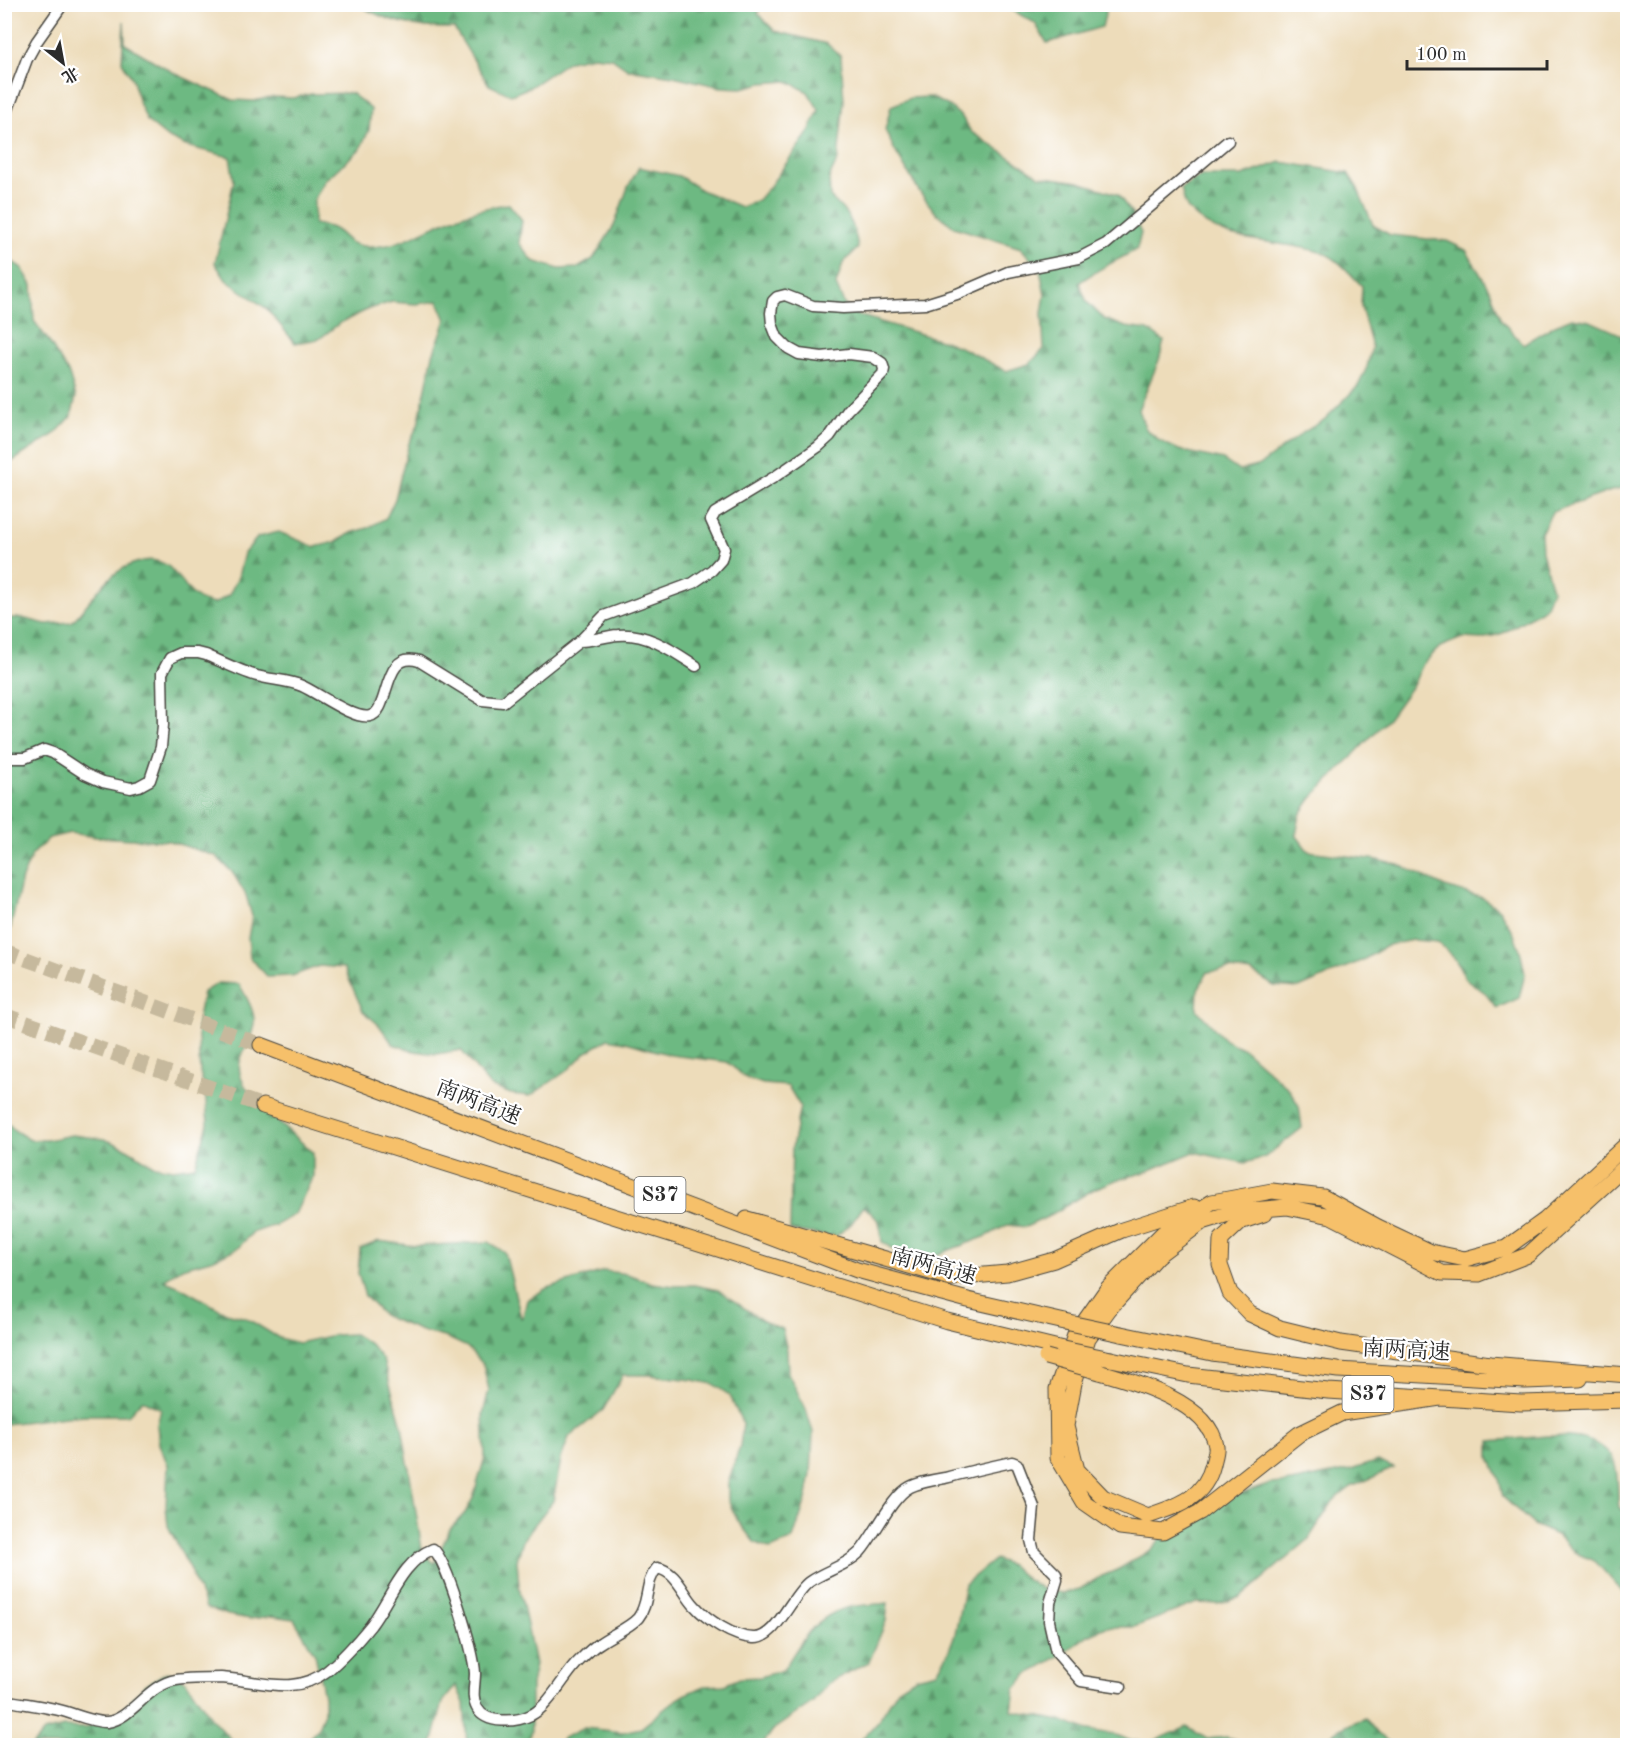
<svg xmlns="http://www.w3.org/2000/svg" width="1632" height="1750" font-family="'Old Standard TT','Noto Serif SC',serif">
	<defs>
		<pattern id="forest-firs" width="22" height="20" patternUnits="userSpaceOnUse" patternTransform="scale(1.5)"><rect width="22" height="20" fill="#6db982"/><path d="M5 1l3.5 6h-7zM16 11l3.5 6h-7z" fill="#5a976b"/></pattern>
	</defs>
	<rect width="100%" height="100%" fill="#fff"/>
	<filter id="ink" filterUnits="userSpaceOnUse"><feTurbulence type="fractalNoise" baseFrequency=".0167" numOctaves="2"/><feDisplacementMap in="SourceGraphic" scale="12" xChannelSelector="R" yChannelSelector="G"/><feConvolveMatrix kernelMatrix="1 2 1 2 8 2 1 2 1" color-interpolation-filters="sRGB"/></filter>
	<filter id="wash" filterUnits="userSpaceOnUse"><feTurbulence type="fractalNoise" baseFrequency=".008" numOctaves="4" result="noise"/><feDisplacementMap in="SourceGraphic" scale="24" xChannelSelector="R" yChannelSelector="G"/><feGaussianBlur stdDeviation="1.35" result="paint"/><feColorMatrix in="noise" values="0 0 0 0 0 0 0 0 0 0 0 0 0 0 0 0 0 1.4 0 .05"/><feComposite in="paint" operator="in"/></filter>
	<g filter="url(#wash)">
		<rect width="100%" height="100%" fill="#eddcba"/>
		<!-- forest -->
		<path fill="url(#forest-firs)" stroke="#4c7256" stroke-width="1.5" d="M 359,5 L 760,5 L 758,14 L 775,31 L 827,44 L 841,56 L 844,101 L 838,159 L 829,178 L 830,197 C 849,214 854,222 858,248 L 843,263 L 836,285 L 844,304 L 858,315 L 944,341 L 962,348 L 1006,371 L 1029,364 L 1044,349 L 1042,313 L 1045,294 L 1040,270 L 1021,248 L 954,227 L 935,212 L 919,191 L 895,151 L 885,130 L 891,106 L 910,98 L 930,97 L 949,106 L 962,117 L 971,132 L 1039,176 L 1079,182 L 1117,194 L 1131,212 L 1141,233 L 1137,249 C 1117,261 1097,269 1079,283 L 1087,302 L 1104,319 L 1126,327 L 1148,330 L 1164,341 L 1159,360 L 1138,410 L 1146,429 L 1160,441 L 1179,450 L 1223,460 L 1239,471 L 1260,465 L 1304,432 L 1324,420 L 1358,386 L 1367,367 L 1372,347 L 1361,307 L 1362,286 C 1351,275 1338,258 1323,253 C 1280,238 1222,247 1189,210 C 1184,205 1183,195 1181,188 L 1201,176 L 1242,176 L 1281,162 L 1348,173 L 1357,187 L 1373,225 L 1390,235 L 1447,241 L 1466,250 L 1491,292 L 1501,320 L 1523,344 L 1555,325 L 1572,318 L 1590,321 L 1622,335 L 1627,344 L 1627,488 L 1611,491 L 1552,512 L 1541,533 L 1542,552 L 1552,590 L 1545,608 L 1503,633 L 1482,639 L 1462,638 L 1440,647 L 1423,664 L 1414,683 L 1388,719 L 1311,799 L 1300,815 L 1296,835 L 1308,851 L 1378,860 L 1402,866 L 1445,887 L 1483,898 L 1499,909 L 1514,934 L 1520,950 L 1525,974 L 1519,998 L 1497,1008 L 1484,992 L 1466,979 L 1455,959 L 1438,942 L 1413,940 L 1388,945 L 1363,960 L 1299,988 L 1274,986 L 1252,972 L 1230,969 L 1208,972 L 1198,989 L 1197,1010 L 1225,1040 L 1244,1049 L 1289,1089 L 1299,1106 L 1302,1128 L 1265,1157 L 1245,1163 L 1194,1152 L 1143,1173 L 1116,1180 L 1094,1189 L 1047,1217 L 1026,1227 L 1007,1225 L 987,1236 L 931,1257 L 904,1256 L 882,1242 L 879,1221 L 864,1206 L 851,1224 L 835,1237 L 790,1230 L 792,1148 L 800,1106 L 788,1086 L 763,1084 L 746,1078 L 727,1062 L 671,1055 L 626,1042 L 608,1039 L 585,1053 L 568,1070 L 530,1096 L 511,1094 L 490,1086 L 461,1050 L 437,1054 L 414,1051 L 393,1044 L 379,1025 L 363,1011 L 344,968 L 319,966 L 292,976 L 268,977 L 250,958 L 248,938 L 252,916 L 246,895 L 233,873 L 216,856 L 169,841 L 96,837 L 70,833 L 49,838 L 32,855 L 22,878 L 5,952 L 5,618 L 22,618 L 46,624 L 72,622 C 93,600 107,570 139,562 C 149,559 160,560 169,567 C 178,576 187,591 197,598 C 201,601 209,603 214,604 L 229,595 L 238,577 L 244,553 L 258,537 L 279,532 L 315,547 L 336,542 L 351,533 L 368,528 L 386,518 L 395,499 L 409,443 L 418,425 L 433,355 L 446,320 L 438,301 L 416,304 L 392,302 L 369,309 L 340,323 L 319,339 L 295,343 L 267,309 L 226,280 L 215,263 L 234,181 L 230,157 L 186,146 L 167,137 L 147,121 L 138,100 L 133,80 L 122,62 L 124,21 L 125,44 L 176,74 L 233,100 L 254,101 L 272,97 L 293,98 L 311,94 L 351,93 L 371,109 L 369,130 L 360,149 L 325,180 L 314,200 L 314,224 C 320,225 327,226 332,228 C 345,234 345,244 363,246 C 395,251 423,229 451,219 C 470,212 489,206 509,204 L 522,220 L 519,243 L 533,261 L 559,269 L 578,268 L 593,259 L 614,226 L 628,187 L 639,167 L 679,176 L 701,190 L 741,207 L 758,200 L 770,186 L 809,132 L 819,110 L 808,92 L 788,81 L 762,83 L 742,88 L 721,87 L 673,76 L 628,69 L 612,58 L 593,56 L 569,61 L 530,87 L 511,95 L 489,85 L 454,28 C 422,29 386,22 359,5 Z
			M 1105,5 L 1107,7 L 1102,27 L 1047,43 L 1035,23 L 1003,5 Z
			M 5,257 L 22,268 L 32,285 L 34,321 L 48,340 L 69,374 L 76,397 L 71,417 L 56,433 L 5,466 Z
			M 218,983 L 239,984 C 245,995 255,1010 254,1023 C 253,1043 232,1058 242,1080 C 253,1105 292,1132 313,1153 L 313,1176 L 295,1214 L 278,1224 L 252,1233 L 238,1248 L 214,1259 L 182,1268 L 163,1280 L 180,1287 L 226,1313 L 246,1318 L 279,1338 L 298,1343 L 334,1335 L 354,1334 L 370,1344 L 383,1360 L 402,1426 L 422,1549 L 434,1564 L 450,1529 L 465,1513 L 473,1498 L 485,1457 L 483,1414 L 489,1390 L 483,1364 L 467,1347 L 448,1338 L 424,1332 L 384,1316 L 365,1296 L 358,1274 L 360,1249 L 379,1241 L 416,1246 L 489,1242 L 505,1253 L 521,1318 L 523,1316 L 527,1300 L 547,1288 L 604,1271 L 627,1274 L 652,1283 L 674,1286 L 694,1285 L 718,1290 L 763,1321 L 782,1329 L 787,1350 L 788,1373 L 806,1409 L 813,1432 L 811,1474 L 807,1496 L 793,1539 L 771,1549 L 754,1542 L 738,1521 L 728,1500 L 728,1483 L 740,1446 L 743,1424 L 729,1395 L 713,1384 L 693,1380 L 650,1375 L 623,1375 L 603,1410 L 569,1437 L 561,1459 L 553,1501 L 524,1538 L 517,1560 L 519,1586 L 535,1664 L 531,1686 L 531,1730 L 527,1745 L 467,1745 L 464,1703 L 456,1685 L 443,1702 L 432,1745 L 302,1745 L 317,1730 L 324,1713 L 324,1696 L 315,1654 L 294,1619 L 272,1616 L 250,1619 L 228,1615 L 206,1608 L 189,1568 L 168,1526 L 166,1507 L 168,1465 L 159,1444 L 157,1425 L 161,1409 L 142,1400 L 128,1415 L 84,1415 L 5,1424 L 4,1118 L 14,1130 L 30,1140 L 47,1140 L 72,1135 L 104,1139 L 122,1146 L 155,1166 L 173,1169 L 195,1166 L 208,1124 L 205,1092 L 200,1072 L 197,1023 L 203,992 Z
			M 1548,1436 C 1570,1436 1604,1437 1614,1462 C 1619,1475 1617,1494 1619,1508 L 1627,1511 L 1627,1597 L 1596,1562 L 1574,1552 L 1557,1535 L 1534,1525 L 1503,1497 L 1499,1479 L 1490,1458 L 1490,1441 Z
			M 1377,1461 L 1394,1468 L 1351,1487 L 1333,1501 L 1308,1540 L 1241,1597 L 1218,1604 L 1197,1603 L 1134,1627 L 1106,1627 L 1088,1635 L 1067,1651 L 1027,1675 L 1015,1689 L 1012,1711 L 1065,1722 L 1083,1729 L 1117,1735 L 1131,1741 L 1152,1742 L 1187,1727 L 1207,1739 L 1227,1737 L 1252,1745 L 856,1746 L 878,1721 L 899,1688 L 916,1677 L 937,1672 L 947,1655 L 955,1634 L 965,1584 L 995,1559 L 1012,1566 L 1027,1580 L 1044,1590 L 1062,1593 L 1080,1589 L 1100,1577 L 1119,1569 L 1151,1550 L 1163,1536 L 1235,1496 L 1271,1484 L 1291,1482 L 1351,1470 Z
			M 888,1603 L 886,1621 L 869,1662 L 828,1683 L 813,1702 L 774,1729 L 762,1745 L 557,1745 L 563,1738 L 584,1728 L 623,1732 L 641,1728 L 673,1702 L 688,1693 L 705,1686 L 724,1685 L 740,1678 L 760,1677 L 783,1670 C 801,1643 812,1618 846,1608 C 859,1604 875,1605 888,1603 Z
			M 167,1672 L 186,1681 L 212,1719 L 236,1745 L 32,1746 L 44,1732 L 64,1727 L 85,1728 L 108,1721 L 126,1706 L 145,1685 Z
			M 1365,1718 L 1378,1734 L 1394,1745 L 1314,1745 L 1346,1726 Z"/>
	</g>
	<g filter="url(#ink)">
		<g fill="none" stroke-linecap="round" stroke-linejoin="round">
			<!-- highway-tunnel -->
			<path stroke="#c6b99d" stroke-width="15" stroke-dasharray="15 8" stroke-linecap="butt" d="M 4,951 L 261,1045
				M 4,1015 L 263,1106"/>
			<defs>
				<path id="minor" d="M 4,120 L 27,59 L 37,41 L 63,4
					M 580,641 C 593,641 605,636 618,635 C 647,632 673,651 696,666
					M 4,758 L 25,758 L 44,750 L 53,753 L 85,774 L 103,782 L 131,788 L 139,786 L 150,780 L 161,747 L 163,725 L 162,673 L 170,658 L 181,653 L 198,653 L 206,655 C 222,662 240,671 257,676 C 272,680 289,680 302,686 C 318,693 354,720 370,716 C 391,712 381,649 419,661 L 482,700 L 503,702 L 580,641 L 604,616 L 693,583 L 712,570 L 721,560 L 724,549 L 711,520 L 715,513 L 776,476 L 818,447 L 830,436 L 848,410 L 883,374 L 884,369 L 882,363 L 873,357 L 849,354 L 822,357 L 799,354 L 788,348 L 777,337 L 772,324 L 771,313 L 773,301 L 777,297 L 785,295 L 813,306 L 843,308 L 925,304 L 957,294 L 1008,272 L 1079,258 L 1106,244 L 1228,141
					M 4,1700 C 24,1704 44,1706 63,1711 C 74,1714 96,1723 107,1722 C 132,1719 147,1685 176,1680 C 190,1678 207,1678 221,1678 C 258,1680 294,1697 327,1671 C 343,1658 358,1641 371,1625 C 390,1600 402,1561 433,1549 C 447,1560 474,1652 475,1673 C 475,1685 471,1697 477,1708 C 486,1725 517,1722 531,1715 C 548,1707 563,1678 576,1664 C 583,1657 591,1648 600,1643 C 611,1635 629,1628 638,1618 C 650,1603 644,1583 657,1568 C 676,1571 683,1593 694,1605 C 707,1620 733,1637 753,1638 C 776,1640 792,1594 809,1582 C 825,1571 846,1566 860,1552 C 875,1535 891,1497 910,1487 C 920,1482 933,1480 945,1478 C 967,1472 989,1467 1012,1462 L 1017,1464 L 1034,1507 L 1031,1540 L 1034,1552 L 1056,1574 L 1057,1580 L 1050,1603 L 1049,1621 L 1056,1652 L 1081,1681 L 1121,1687"/>
				<path id="highway" d="M 261,1045 L 857,1270 L 968,1300 L 1065,1322
					M 263,1106 L 947,1321 L 1063,1349
					M 1264,1214 L 1240,1222 L 1221,1240 L 1220,1265 L 1230,1293 L 1250,1314 L 1280,1328 L 1341,1343 L 1490,1364 L 1628,1375
					M 747,1219 L 951,1278 L 1007,1273 L 1054,1260 L 1122,1230 L 1194,1207
					M 1121,1334 L 1212,1353 L 1338,1370 L 1525,1381 L 1580,1379
					M 1111,1359 L 1188,1375 L 1328,1391 L 1521,1403 L 1628,1400
					M 1100,1372 C 1136,1382 1209,1403 1216,1446 C 1217,1451 1214,1459 1213,1464 C 1205,1498 1178,1506 1148,1516 L 1103,1497 L 1077,1470 L 1066,1426 L 1074,1383 L 1088,1338 L 1109,1309 L 1157,1256 L 1202,1222 L 1238,1211 L 1287,1207 L 1331,1216 L 1442,1273 L 1479,1274 L 1528,1255 L 1628,1164
					M 1440,1398 L 1342,1413 L 1299,1434 L 1200,1512 L 1163,1532 L 1120,1527 L 1084,1502 L 1058,1458 L 1057,1389 L 1075,1335 L 1108,1288 L 1163,1233 L 1212,1202 L 1272,1191 L 1323,1197 L 1378,1227 L 1431,1252 L 1465,1259 L 1506,1248 L 1545,1220 L 1628,1143"/>
			</defs>
			<!-- minor casing -->
			<use href="#minor" stroke="#484640" stroke-width="13"/>
			<!-- highway casing -->
			<use href="#highway" stroke="#484640" stroke-width="17"/>
			<!-- minor -->
			<use href="#minor" stroke="#fff" stroke-width="10"/>
			<!-- highway -->
			<use href="#highway" stroke="#f6c06b" stroke-width="15"/>
			<defs>
				<path id="highway-bridge" d="M 1065,1322 L 1121,1334
					M 1063,1349 L 1111,1359
					M 1046,1357 L 1100,1372"/>
			</defs>
			<!-- highway-bridge casing -->
			<use href="#highway-bridge" stroke="#484640" stroke-width="17" stroke-linecap="butt"/>
			<!-- highway-bridge -->
			<use href="#highway-bridge" stroke="#f6c06b" stroke-width="15"/>
		</g>
	</g>
	<g text-anchor="middle" dominant-baseline="central" stroke-width="4.5" stroke-linejoin="round" paint-order="stroke">
		<!-- shield labels -->
		<g fill="#fff" stroke="#6b6b6b" stroke-width="1.5">
			<rect x="634.5" y="1177" width="51" height="36" rx="4.5"/>
			<rect x="1342.5" y="1376" width="51" height="36" rx="4.5"/>
		</g>
		<g font-size="21" font-weight="bold" fill="#2b2b2b">
			<text x="660" y="1195">S37</text>
			<text x="1368" y="1394">S37</text>
		</g>
		<!-- street labels -->
		<g font-size="22" fill="#2b2b2b" stroke="#fff">
			<text transform="translate(478 1103) rotate(21)">南两高速</text>
			<text transform="translate(933 1267) rotate(15)">南两高速</text>
			<text transform="translate(1406 1351) rotate(3)">南两高速</text>
		</g>
	</g>
	<!-- margin -->
	<rect width="1632" height="1750" fill="none" stroke="#fff" stroke-width="24"/>
	<!-- north arrow -->
	<g transform="translate(63 63) rotate(149)" stroke="#ffffff" stroke-width="4.5" paint-order="stroke">
	<path d="M0-4.5L10 22L0 15L-10 22Z" fill="#2b2b2b"/>
	<text y="-9" font-size="16" font-weight="bold" text-anchor="middle" fill="#2b2b2b">北</text>
	</g>
	<!-- scale -->
	<path d="M1407 60v9h140v-9" fill="none" stroke="#2b2b2b" stroke-width="3"/>
	<text x="1416" y="60" font-size="18" fill="#2b2b2b" stroke="#ffffff" stroke-width="4.5" paint-order="stroke">100 m</text>
</svg>
